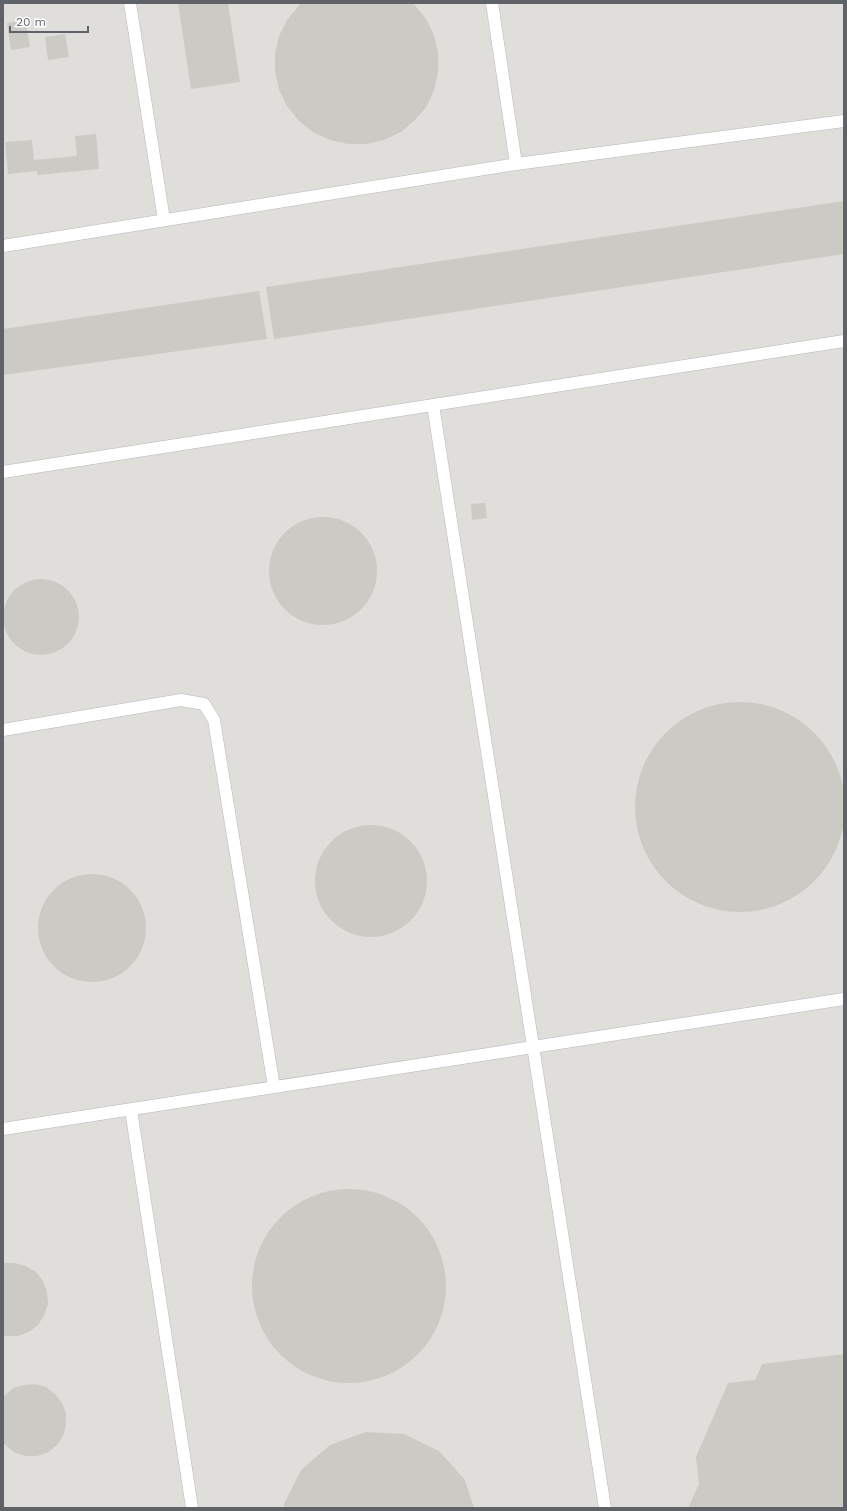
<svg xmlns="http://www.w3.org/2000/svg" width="847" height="1511" font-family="'Work Sans',sans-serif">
	<rect width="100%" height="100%" fill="#f1efe8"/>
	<!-- industrial -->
	<path fill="#e0deda" d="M 3,3 L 844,3 L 844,1508 L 3,1508 Z"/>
	<!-- building -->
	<path fill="#cccac5" d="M 178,3 L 228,3 L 240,82 L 191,89 Z
		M 301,3 L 412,3 L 414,4 L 426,19 L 434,35 L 438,53 L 438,72 L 434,90 L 427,106 L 415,120 L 401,132 L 384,140 L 366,144 L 348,144 L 330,140 L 313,132 L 299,121 L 287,106 L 279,90 L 275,72 L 275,54 L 279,36 L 287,20 Z
		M 26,20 L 30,47 L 11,50 L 7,23 Z
		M 65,34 L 69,57 L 48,60 L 45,37 Z
		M 96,134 L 99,169 L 37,175 L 37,171 L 8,174 L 5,142 L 32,140 L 34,160 L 77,156 L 75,136 Z
		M 844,201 L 844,254 L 274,339 L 266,287 Z
		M 259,291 L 267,339 L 3,375 L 3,329 Z
		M 485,503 L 487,518 L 472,520 L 471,504 Z
		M269 571a54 54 0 1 1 108 0a54 54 0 1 1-108 0Z
		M3 617a38 38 0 1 1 76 0a38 38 0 1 1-76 0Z
		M635 807a105 105 0 1 1 210 0a105 105 0 1 1-210 0Z
		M315 881a56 56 0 1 1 112 0a56 56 0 1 1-112 0Z
		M38 928a54 54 0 1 1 108 0a54 54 0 1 1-108 0Z
		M252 1286a97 97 0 1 1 194 0a97 97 0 1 1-194 0Z
		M 3,1263 L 15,1263 L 26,1266 L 36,1272 L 43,1281 L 47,1292 L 48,1304 L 44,1315 L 38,1325 L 29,1332 L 18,1336 L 3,1336 Z
		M 844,1354 L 844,1508 L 688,1508 L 699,1484 L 696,1457 L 728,1383 L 755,1380 L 762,1364 Z
		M 35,1384 L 46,1387 L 55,1394 L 62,1403 L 66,1413 L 66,1425 L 63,1436 L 57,1445 L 48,1452 L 37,1456 L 26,1456 L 15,1453 L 3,1443 L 3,1397 L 13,1388 L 24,1385 Z
		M 366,1432 L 404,1434 L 439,1451 L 465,1480 L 474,1508 L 284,1508 L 284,1504 L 301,1470 L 330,1445 Z"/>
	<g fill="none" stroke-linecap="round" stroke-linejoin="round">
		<defs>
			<path id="service" d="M 130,3 L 164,220
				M 492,3 L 516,164
				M 3,246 L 516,164 L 844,121
				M 433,405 L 605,1508
				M 3,472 L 844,341
				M 3,730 L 181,700 L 204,704 L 214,720 L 274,1087
				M 131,1110 L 192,1508
				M 3,1129 L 844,999"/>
		</defs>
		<!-- service casing -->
		<use href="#service" stroke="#b5b8bc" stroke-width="13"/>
		<!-- service -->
		<use href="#service" stroke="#fff" stroke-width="12"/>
	</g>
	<!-- border -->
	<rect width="847" height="1511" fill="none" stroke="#5f6368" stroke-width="8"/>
	<!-- scale -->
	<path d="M10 26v6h78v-6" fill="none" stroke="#5f6368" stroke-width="2"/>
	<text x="16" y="26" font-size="12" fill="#5f6368" stroke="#ffffff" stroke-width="3" paint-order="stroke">20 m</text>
</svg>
